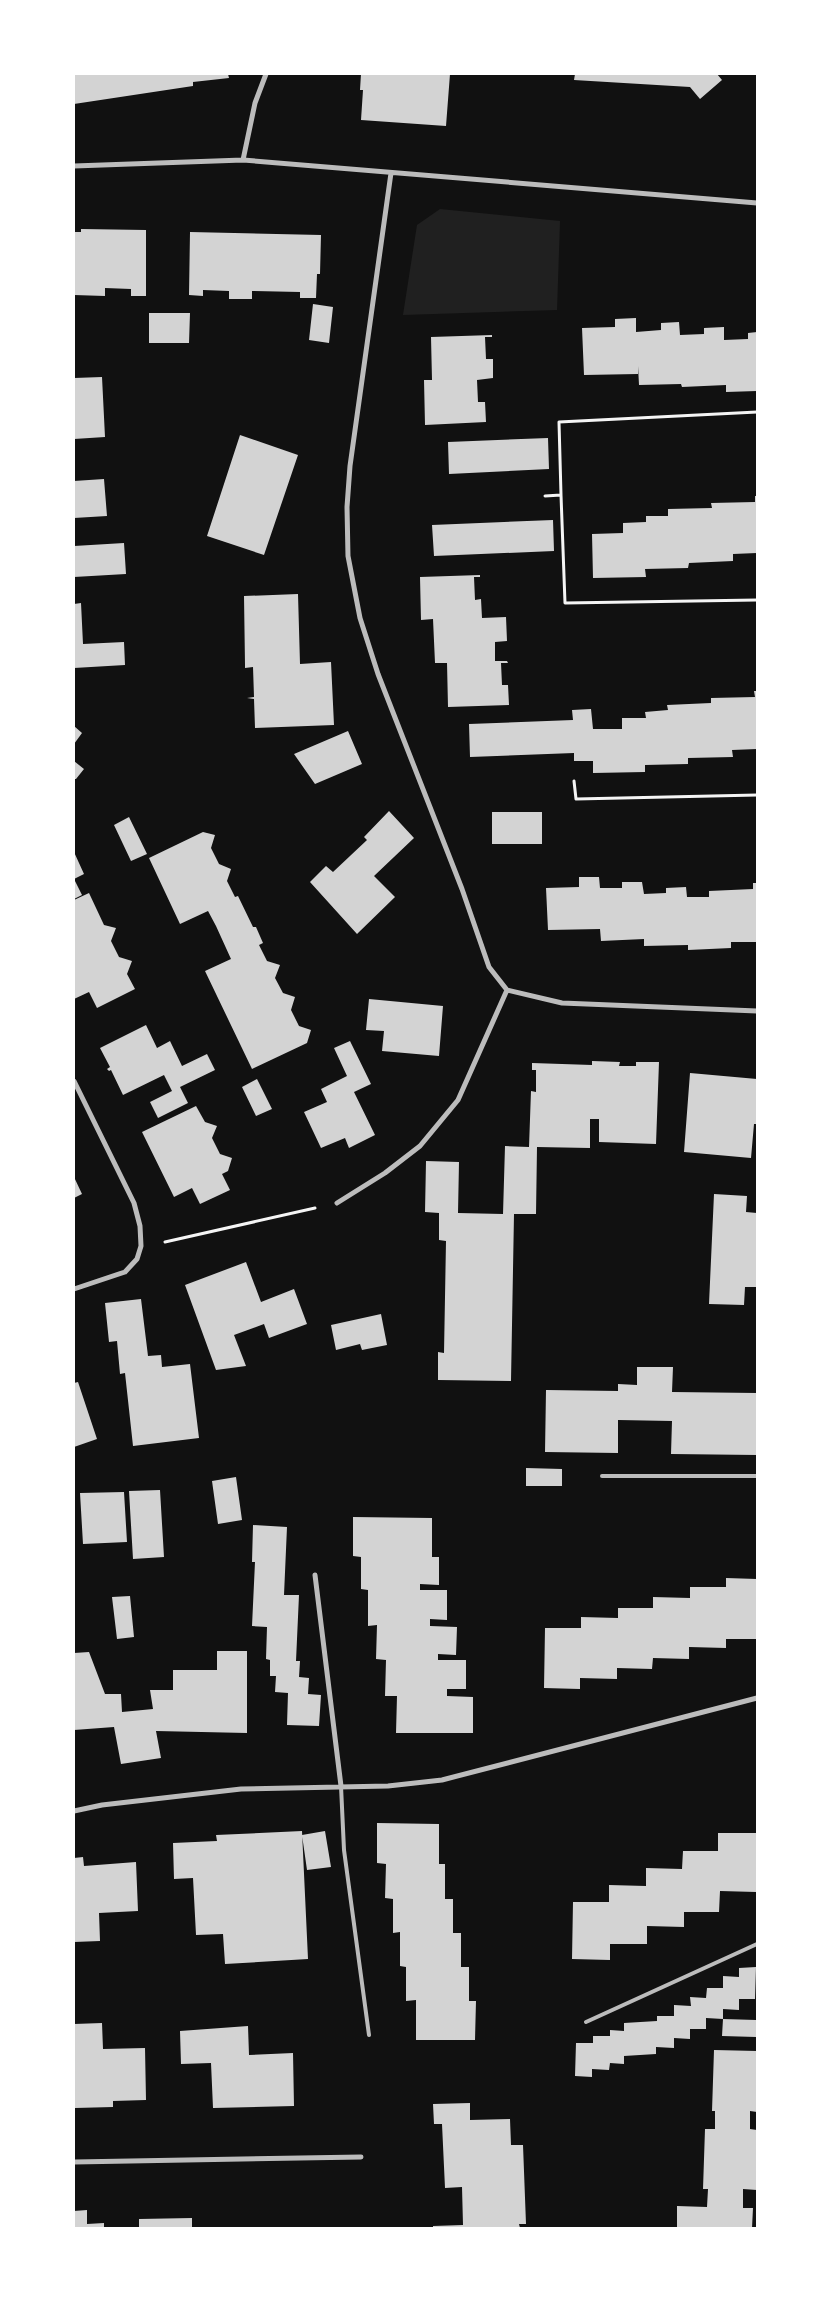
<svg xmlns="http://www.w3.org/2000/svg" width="831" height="2302" font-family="Spectral,serif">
	<rect width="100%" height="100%" fill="#111"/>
	<!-- green -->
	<path fill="#202020" d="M 440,209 L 560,221 L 557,310 L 403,315 L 417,225 Z"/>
	<!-- building -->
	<path fill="#d3d3d3" d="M 74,74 L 228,74 L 229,78 L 193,82 L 193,86 L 74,104 Z
		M 361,74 L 450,74 L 446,126 L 361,120 L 363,90 L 360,90 Z
		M 575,74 L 717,74 L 722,80 L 700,99 L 690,87 L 574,80 Z
		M 81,229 L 146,230 L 146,296 L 131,296 L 131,289 L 105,288 L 105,296 L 74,295 L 74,232 L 81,232 Z
		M 190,232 L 321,235 L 320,274 L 317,274 L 316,298 L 300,298 L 300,292 L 252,291 L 252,299 L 229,299 L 229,291 L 203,290 L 203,296 L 189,295 Z
		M 313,304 L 333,307 L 329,343 L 309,340 Z
		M 149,313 L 190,313 L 189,343 L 149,343 Z
		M 636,318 L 636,332 L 661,330 L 661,323 L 679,322 L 680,335 L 704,334 L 704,328 L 724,327 L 724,340 L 748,339 L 748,333 L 757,332 L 757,391 L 726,392 L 726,385 L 682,387 L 681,384 L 639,385 L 638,366 L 638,374 L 584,375 L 582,328 L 615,327 L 615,319 Z
		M 492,335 L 492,337 L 485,337 L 486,359 L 493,359 L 493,378 L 477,380 L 478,402 L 485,402 L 486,422 L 425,425 L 424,380 L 432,380 L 431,337 Z
		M 102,377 L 105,437 L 74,439 L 74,378 Z
		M 240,435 L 298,455 L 264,555 L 207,536 Z
		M 548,438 L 549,469 L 449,474 L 448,442 Z
		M 104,479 L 107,516 L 74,518 L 74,481 Z
		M 755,496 L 757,496 L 757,553 L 733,554 L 733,561 L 689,563 L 688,568 L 645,569 L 646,577 L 593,578 L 592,534 L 623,533 L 623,523 L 646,522 L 646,516 L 668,516 L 668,509 L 712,508 L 711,503 L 755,502 Z
		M 553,520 L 554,551 L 434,556 L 432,525 Z
		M 124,543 L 126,574 L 74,577 L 74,546 Z
		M 480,575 L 480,577 L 474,577 L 475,600 L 481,599 L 482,618 L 506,617 L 507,641 L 495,642 L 495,661 L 507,661 L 508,663 L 501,663 L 502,685 L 508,685 L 509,705 L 448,707 L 447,663 L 435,663 L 433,619 L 421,620 L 420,577 Z
		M 298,594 L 300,664 L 331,662 L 334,725 L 255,728 L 254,699 L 247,698 L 254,697 L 253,667 L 245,668 L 245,665 L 244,596 Z
		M 81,603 L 83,644 L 124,642 L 125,665 L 74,668 L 74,604 Z
		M 754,691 L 757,691 L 757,749 L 732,750 L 733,757 L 688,758 L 688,764 L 645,765 L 645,772 L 593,773 L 593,761 L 574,761 L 574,753 L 470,757 L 469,724 L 573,720 L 572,710 L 591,709 L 593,729 L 622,729 L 622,718 L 646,718 L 645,712 L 668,710 L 667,705 L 711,703 L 711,698 L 755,697 Z
		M 74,726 L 82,733 L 74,744 Z
		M 348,731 L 362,764 L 315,784 L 294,754 Z
		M 74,761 L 84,769 L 76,779 L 74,779 Z
		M 389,811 L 414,838 L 374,876 L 395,897 L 357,934 L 310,882 L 326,866 L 333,872 L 367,840 L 364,837 Z
		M 492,812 L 542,812 L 542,844 L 492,844 Z
		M 129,817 L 147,854 L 131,861 L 114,825 Z
		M 203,832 L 215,835 L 211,848 L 219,864 L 231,869 L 227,881 L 235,897 L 238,896 L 253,927 L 256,927 L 263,943 L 259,945 L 267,961 L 280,965 L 275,978 L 283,993 L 295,997 L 291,1010 L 299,1026 L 311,1030 L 307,1043 L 252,1069 L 205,971 L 231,959 L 216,926 L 208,911 L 180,924 L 149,858 Z
		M 74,852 L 84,874 L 74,879 L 82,895 L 74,899 Z
		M 579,877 L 599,877 L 600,888 L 622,888 L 622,882 L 642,882 L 644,894 L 666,893 L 666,888 L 686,887 L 687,897 L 709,897 L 709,891 L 753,889 L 753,883 L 757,883 L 757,942 L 731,942 L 731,948 L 688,950 L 688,945 L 644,946 L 644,939 L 601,941 L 600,929 L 548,930 L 546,888 L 579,887 Z
		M 89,893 L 104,925 L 116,928 L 111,941 L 119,957 L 132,961 L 127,974 L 135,989 L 97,1008 L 89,992 L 74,999 L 74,900 Z
		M 369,999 L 443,1006 L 439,1056 L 382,1051 L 384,1031 L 366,1030 Z
		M 146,1025 L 157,1048 L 170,1041 L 182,1066 L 207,1054 L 215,1070 L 180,1087 L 188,1103 L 158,1118 L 150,1102 L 172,1091 L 164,1075 L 123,1095 L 111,1070 L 109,1071 L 107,1069 L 110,1067 L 100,1048 Z
		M 350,1041 L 371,1084 L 354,1092 L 375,1135 L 349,1148 L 345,1138 L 321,1148 L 304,1112 L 327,1102 L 321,1089 L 347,1076 L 334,1048 Z
		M 592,1061 L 620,1062 L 619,1066 L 636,1066 L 636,1062 L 659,1062 L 656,1144 L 599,1142 L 599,1119 L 590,1119 L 590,1148 L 537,1147 L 536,1214 L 514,1214 L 511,1381 L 438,1380 L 438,1352 L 444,1353 L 446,1241 L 439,1240 L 439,1213 L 425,1212 L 426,1161 L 459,1162 L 458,1213 L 503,1214 L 505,1146 L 529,1147 L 531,1091 L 536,1092 L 536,1070 L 532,1070 L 532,1063 L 592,1065 Z
		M 690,1073 L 757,1079 L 757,1124 L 754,1124 L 751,1158 L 684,1152 Z
		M 257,1079 L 272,1109 L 256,1116 L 242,1087 Z
		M 196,1106 L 205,1122 L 217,1126 L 212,1138 L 220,1154 L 232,1158 L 228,1171 L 222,1174 L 230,1190 L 200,1204 L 192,1188 L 174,1197 L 142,1132 Z
		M 74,1177 L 82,1194 L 74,1198 Z
		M 714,1194 L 747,1196 L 746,1212 L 757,1213 L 757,1287 L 745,1287 L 744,1305 L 709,1304 Z
		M 246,1262 L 261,1302 L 294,1289 L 307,1324 L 269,1338 L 264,1324 L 234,1335 L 246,1366 L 216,1370 L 185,1285 Z
		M 141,1299 L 148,1356 L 161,1355 L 162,1367 L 190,1364 L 199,1438 L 133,1446 L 125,1373 L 120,1374 L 117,1341 L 109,1342 L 105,1303 Z
		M 381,1314 L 387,1345 L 362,1350 L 360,1344 L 336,1350 L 331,1325 Z
		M 637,1367 L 673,1367 L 672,1392 L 757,1393 L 757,1455 L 671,1454 L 672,1421 L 618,1420 L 618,1453 L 545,1452 L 546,1390 L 618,1391 L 618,1384 L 637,1385 Z
		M 78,1382 L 97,1439 L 74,1447 L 74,1383 Z
		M 526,1468 L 562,1469 L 562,1486 L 526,1486 Z
		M 236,1477 L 242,1520 L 218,1524 L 212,1481 Z
		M 160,1490 L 164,1557 L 133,1559 L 129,1491 Z
		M 124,1492 L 127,1542 L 83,1544 L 80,1493 Z
		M 353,1517 L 432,1518 L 432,1557 L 439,1557 L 439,1585 L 420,1584 L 420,1590 L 447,1590 L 447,1620 L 430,1619 L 430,1626 L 457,1627 L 456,1655 L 438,1654 L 438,1660 L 466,1660 L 466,1689 L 447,1689 L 447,1696 L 473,1697 L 473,1733 L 396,1733 L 397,1696 L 385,1696 L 386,1660 L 376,1659 L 377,1625 L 368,1626 L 368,1590 L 361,1589 L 361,1557 L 353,1556 Z
		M 253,1525 L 287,1527 L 284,1595 L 299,1595 L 296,1661 L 300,1661 L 299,1677 L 309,1678 L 308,1694 L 321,1695 L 319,1726 L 287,1725 L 288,1693 L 275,1692 L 276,1676 L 270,1676 L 270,1660 L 266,1659 L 267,1627 L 252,1626 L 255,1562 L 252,1562 Z
		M 726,1578 L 757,1579 L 757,1639 L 726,1639 L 726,1648 L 689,1647 L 689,1659 L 653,1658 L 652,1669 L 617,1668 L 617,1679 L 580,1678 L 580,1689 L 544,1688 L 545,1628 L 581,1628 L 581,1617 L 618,1618 L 618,1608 L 653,1608 L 653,1597 L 690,1598 L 690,1587 L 726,1587 Z
		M 130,1596 L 134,1637 L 117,1639 L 112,1597 Z
		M 217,1651 L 247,1651 L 247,1733 L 156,1731 L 161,1758 L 121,1764 L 114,1727 L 74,1730 L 74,1653 L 89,1652 L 105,1694 L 121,1694 L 122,1712 L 153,1709 L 150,1690 L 173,1690 L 173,1670 L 217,1670 Z
		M 377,1823 L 439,1824 L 439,1864 L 445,1864 L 445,1899 L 453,1899 L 453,1933 L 461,1933 L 461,1967 L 469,1967 L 469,2001 L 476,2001 L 475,2040 L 416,2040 L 416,2000 L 406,2001 L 406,1967 L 400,1966 L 400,1932 L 393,1933 L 393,1899 L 385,1898 L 386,1864 L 377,1863 Z
		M 302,1831 L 308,1959 L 225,1964 L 223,1934 L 196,1935 L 193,1878 L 174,1879 L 173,1843 L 217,1841 L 216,1835 Z
		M 325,1831 L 331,1867 L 307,1870 L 302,1835 Z
		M 718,1833 L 757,1833 L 756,1892 L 720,1891 L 719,1912 L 684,1912 L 684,1927 L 647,1926 L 647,1944 L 610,1944 L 610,1960 L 572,1959 L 573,1902 L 609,1902 L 609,1885 L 646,1886 L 646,1868 L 682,1869 L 683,1851 L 718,1851 Z
		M 83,1857 L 84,1866 L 136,1862 L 138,1911 L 99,1913 L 100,1941 L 74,1942 L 74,1858 Z
		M 756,1967 L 755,1999 L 739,1999 L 739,2010 L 723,2009 L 723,2019 L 706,2018 L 706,2029 L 690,2029 L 690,2039 L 674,2038 L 674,2048 L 656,2047 L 656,2054 L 624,2056 L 624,2064 L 610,2063 L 609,2070 L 592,2069 L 592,2077 L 575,2076 L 576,2043 L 593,2043 L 593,2036 L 610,2036 L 610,2030 L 624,2031 L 624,2023 L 657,2021 L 657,2016 L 674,2016 L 674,2005 L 691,2006 L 690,1997 L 706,1998 L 707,1988 L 723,1988 L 723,1976 L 739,1977 L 739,1968 Z
		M 723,2019 L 756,2020 L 756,2037 L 722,2036 Z
		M 102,2023 L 103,2049 L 145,2048 L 146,2100 L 113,2101 L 113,2107 L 75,2108 L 74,2024 Z
		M 248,2026 L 249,2055 L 293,2053 L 294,2106 L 213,2108 L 211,2063 L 181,2064 L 180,2031 Z
		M 714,2050 L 757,2051 L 757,2112 L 750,2111 L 750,2129 L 757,2130 L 757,2190 L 743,2189 L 743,2208 L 753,2208 L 752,2228 L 677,2228 L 677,2206 L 707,2207 L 708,2189 L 703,2189 L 705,2129 L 715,2129 L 715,2111 L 712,2111 Z
		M 470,2103 L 470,2120 L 510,2119 L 511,2145 L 523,2145 L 526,2224 L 519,2224 L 520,2228 L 433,2228 L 433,2226 L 463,2225 L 462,2187 L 445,2188 L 442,2124 L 434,2124 L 433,2104 Z
		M 87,2210 L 87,2224 L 104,2223 L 104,2228 L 74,2228 L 74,2211 Z
		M 192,2218 L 192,2228 L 139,2228 L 139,2219 Z"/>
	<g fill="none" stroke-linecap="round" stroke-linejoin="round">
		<!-- path -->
		<path stroke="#f5f5f5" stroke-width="3" d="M 561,495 L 565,603 L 757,600
			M 545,496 L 561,495 L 559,422 L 757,412
			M 574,781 L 576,799 L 757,795
			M 165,1242 L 315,1208"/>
		<!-- service -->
		<path stroke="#bcbcbc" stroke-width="4" d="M 602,1476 L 757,1476
			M 341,1786 L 344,1850 L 369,2035
			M 586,2022 L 757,1944"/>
		<!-- minor -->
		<path stroke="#bcbcbc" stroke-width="5" d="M 243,160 L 255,103 L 266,74
			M 74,166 L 243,160 L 757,203
			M 391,173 L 350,466 L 347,507 L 348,556 L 360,618 L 378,674 L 462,889 L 489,967 L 507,990 L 562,1003 L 757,1011
			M 74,1081 L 134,1203 L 140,1226 L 141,1246 L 137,1259 L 125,1272 L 74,1289
			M 337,1203 L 385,1173 L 420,1146 L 458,1100 L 507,990
			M 315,1575 L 341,1786
			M 74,1811 L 102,1805 L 241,1789 L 388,1786 L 442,1780 L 757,1698
			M 74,2162 L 361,2157"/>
	</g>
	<!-- border -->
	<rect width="831" height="2302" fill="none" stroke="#ffffff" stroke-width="150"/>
</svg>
